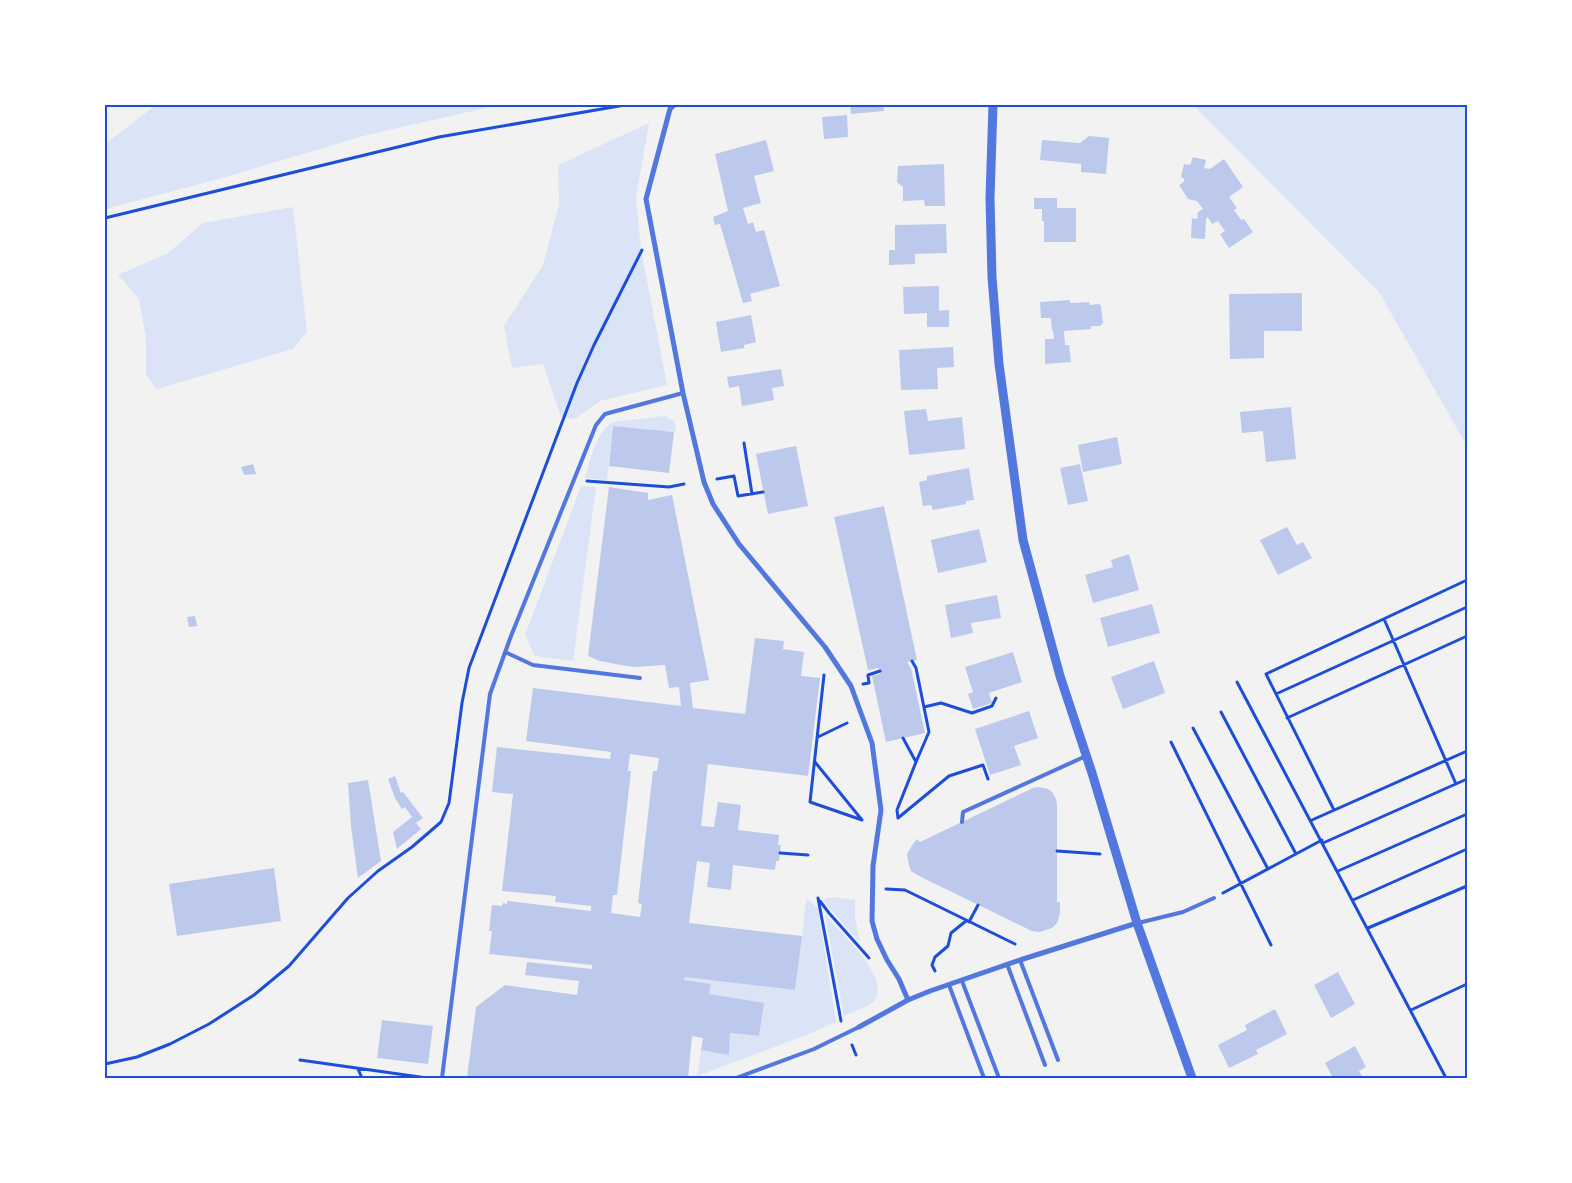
<svg xmlns="http://www.w3.org/2000/svg" width="1572" height="1183" font-family="'PT Sans',sans-serif">
	<rect width="100%" height="100%" fill="#f2f2f2"/>
	<!-- green -->
	<path fill="#dbe4f7" d="M 156,105 L 499,105 L 367,135 L 219,179 L 105,209 L 105,144 Z
		M 1193,105 L 1467,105 L 1467,446 L 1379,292 Z
		M 649,123 L 636,198 L 641,249 L 667,385 L 600,401 L 575,419 L 561,417 L 543,364 L 512,368 L 504,326 L 543,265 L 559,204 L 558,165 Z
		M 293,207 L 307,331 L 293,349 L 157,389 L 146,375 L 146,338 L 139,299 L 118,275 L 168,253 L 203,223 Z
		M 665,416 L 674,421 L 676,431 L 674,432 L 613,426 L 607,480 L 585,478 C 591,459 595,433 613,422 Z
		M 581,486 L 596,487 L 573,661 L 535,656 L 525,635 Z
		M 835,897 L 855,900 L 855,916 L 860,943 L 823,901 L 826,898 Z
		M 806,898 L 818,908 L 836,1022 L 809,1034 L 697,1076 L 701,1050 L 729,1054 L 730,1033 L 759,1036 L 763,1004 L 709,994 L 711,984 L 684,980 L 685,977 L 802,936 Z
		M 825,915 C 839,930 891,978 875,1000 C 869,1008 854,1011 844,1016 Z"/>
	<!-- building -->
	<path fill="#bdc9ec" fill-rule="evenodd" d="M 850,105 L 883,105 L 884,111 L 851,114 Z
		M 847,115 L 848,137 L 824,139 L 822,117 Z
		M 1089,136 L 1109,138 L 1106,174 L 1081,172 L 1081,164 L 1040,160 L 1042,140 L 1080,143 Z
		M 766,140 L 774,171 L 754,176 L 761,203 L 743,208 L 748,224 L 753,222 L 756,232 L 764,230 L 780,286 L 750,294 L 752,301 L 743,303 L 720,224 L 715,225 L 713,217 L 728,211 L 715,154 Z
		M 1193,157 L 1206,160 L 1204,168 L 1210,169 L 1224,159 L 1243,187 L 1229,197 L 1237,208 L 1234,210 L 1241,220 L 1244,219 L 1253,232 L 1229,248 L 1220,234 L 1225,231 L 1218,221 L 1212,224 L 1208,217 L 1206,219 L 1205,239 L 1191,238 L 1192,218 L 1197,219 L 1198,212 L 1203,209 L 1197,201 L 1188,199 L 1179,185 L 1184,182 L 1184,179 L 1181,177 L 1184,164 L 1190,165 Z
		M 944,164 L 945,206 L 925,206 L 924,200 L 903,201 L 903,187 L 897,182 L 898,166 Z
		M 1034,198 L 1057,198 L 1057,208 L 1076,208 L 1076,242 L 1044,242 L 1044,221 L 1042,221 L 1042,209 L 1034,209 Z
		M 946,224 L 947,253 L 915,254 L 915,264 L 889,265 L 889,250 L 895,250 L 895,225 Z
		M 939,286 L 939,311 L 949,310 L 949,327 L 927,327 L 927,313 L 904,314 L 903,287 Z
		M 1302,293 L 1302,331 L 1264,331 L 1264,358 L 1230,359 L 1229,294 Z
		M 1070,300 L 1070,303 L 1089,302 L 1090,305 L 1099,304 L 1101,306 L 1103,323 L 1100,326 L 1091,326 L 1091,329 L 1064,331 L 1065,345 L 1069,345 L 1071,362 L 1045,364 L 1045,339 L 1054,339 L 1053,331 L 1052,331 L 1051,318 L 1041,318 L 1040,302 Z
		M 751,315 L 756,342 L 744,345 L 744,348 L 721,352 L 716,322 Z
		M 953,347 L 954,367 L 937,368 L 938,389 L 901,390 L 899,350 Z
		M 781,369 L 784,386 L 772,388 L 774,400 L 742,406 L 739,386 L 729,388 L 727,377 Z
		M 1291,407 L 1296,459 L 1266,462 L 1263,431 L 1242,433 L 1240,412 Z
		M 926,409 L 928,421 L 962,417 L 965,449 L 909,455 L 904,411 Z
		M 613,426 L 674,432 L 669,473 L 609,466 Z
		M 1117,437 L 1122,464 L 1083,472 L 1078,445 Z
		M 796,446 L 808,506 L 768,514 L 756,454 Z
		M 253,464 L 256,474 L 244,475 L 241,467 Z
		M 1080,464 L 1088,501 L 1068,505 L 1060,468 Z
		M 969,468 L 974,500 L 966,501 L 966,504 L 933,510 L 931,505 L 923,506 L 919,482 L 927,480 L 927,476 Z
		M 609,487 L 648,493 L 648,500 L 672,495 L 709,680 L 690,683 L 693,708 L 745,714 L 755,638 L 784,641 L 783,649 L 804,652 L 801,676 L 820,678 L 808,776 L 708,764 L 701,826 L 714,827 L 718,802 L 741,805 L 738,830 L 779,835 L 778,845 L 781,845 L 779,861 L 776,861 L 775,870 L 733,865 L 731,890 L 707,887 L 710,863 L 697,861 L 689,923 L 802,936 L 795,990 L 685,977 L 684,980 L 711,984 L 709,994 L 764,1003 L 759,1036 L 730,1033 L 729,1055 L 701,1050 L 703,1038 L 692,1036 L 688,1078 L 467,1078 L 476,1007 L 505,985 L 577,995 L 579,981 L 525,975 L 527,962 L 592,969 L 592,965 L 489,954 L 492,931 L 489,931 L 492,905 L 502,906 L 503,903 L 507,904 L 507,901 L 591,911 L 591,906 L 555,902 L 556,896 L 502,891 L 513,794 L 492,792 L 497,747 L 610,759 L 611,752 L 526,741 L 533,688 L 681,706 L 679,687 L 669,688 L 665,665 L 635,667 L 621,665 L 600,661 L 588,656 ZM 630,754 L 659,758 L 657,771 L 653,771 L 638,903 L 642,904 L 640,917 L 611,913 L 613,895 L 617,895 L 631,771 L 628,771 Z
		M 884,506 L 917,660 L 907,662 L 911,668 L 925,733 L 886,742 L 872,676 L 880,674 L 879,668 L 868,670 L 834,517 Z
		M 1287,527 L 1297,545 L 1303,542 L 1312,558 L 1278,575 L 1260,540 Z
		M 979,529 L 987,562 L 938,573 L 931,540 Z
		M 1129,554 L 1139,590 L 1093,603 L 1085,575 L 1113,567 L 1111,560 Z
		M 997,595 L 1001,618 L 971,623 L 973,633 L 951,638 L 945,605 Z
		M 1152,604 L 1160,633 L 1108,647 L 1100,618 Z
		M 195,616 L 197,626 L 189,627 L 187,617 Z
		M 1013,652 L 1022,682 L 989,693 L 992,703 L 973,709 L 968,694 L 973,692 L 965,667 Z
		M 1154,661 L 1165,693 L 1123,709 L 1111,677 Z
		M 1029,711 L 1038,738 L 1014,746 L 1021,765 L 990,775 L 975,729 Z
		M 395,776 L 401,793 L 403,792 L 423,818 L 416,823 L 421,829 L 397,849 L 393,832 L 412,817 L 405,807 L 402,809 L 395,798 L 388,779 Z
		M 368,780 L 381,861 L 358,878 L 351,826 L 348,783 Z
		M 1038,787 L 1048,789 L 1052,792 L 1056,799 L 1057,804 L 1057,902 L 1060,902 L 1060,913 L 1057,923 L 1052,928 L 1040,932 L 1032,931 L 919,876 L 911,871 L 909,865 L 907,854 L 913,844 L 917,839 L 920,842 L 1033,788 Z
		M 274,868 L 281,921 L 177,936 L 169,884 Z
		M 1338,972 L 1355,1004 L 1331,1018 L 1314,985 Z
		M 1275,1009 L 1287,1034 L 1256,1050 L 1258,1054 L 1229,1068 L 1218,1045 L 1247,1030 L 1245,1025 Z
		M 382,1020 L 433,1026 L 428,1064 L 377,1058 Z
		M 1355,1046 L 1366,1067 L 1359,1071 L 1363,1078 L 1333,1078 L 1325,1063 Z"/>
	<g fill="none" stroke-linecap="round" stroke-linejoin="round">
		<!-- path -->
		<path stroke="#1d4ed8" stroke-width="3" d="M 105,218 L 439,137 L 625,105
			M 744,443 L 752,494
			M 717,479 L 734,476 L 738,496 L 763,492
			M 587,481 L 669,487 L 684,484
			M 1384,619 L 1456,784
			M 912,661 L 916,668 L 929,732 L 916,762
			M 824,675 L 810,802 L 862,820
			M 1237,682 L 1446,1078
			M 863,684 L 869,683 L 868,675 L 880,671
			M 1276,694 L 1467,607
			M 924,707 L 941,703 L 972,713 L 992,706 L 996,698
			M 1221,712 L 1296,854
			M 1287,718 L 1467,636
			M 1193,728 L 1268,869
			M 818,737 L 847,723
			M 1171,742 L 1271,945
			M 815,762 L 862,820
			M 1334,810 L 1266,674 L 1467,580
			M 898,818 L 949,776 L 983,765 L 988,779
			M 898,818 L 897,810 L 916,762 L 903,738
			M 1312,820 L 1467,751
			M 1323,843 L 1467,779
			M 1057,851 L 1100,854
			M 780,853 L 808,855
			M 1338,871 L 1467,814
			M 886,889 L 905,890 L 1015,944
			M 1223,893 L 1322,840
			M 818,898 L 841,1021
			M 1353,900 L 1467,849
			M 820,901 L 829,913 L 869,958
			M 969,922 L 978,905
			M 1368,928 L 1467,886
			M 935,971 L 932,965 L 935,957 L 948,946 L 951,933 L 966,921
			M 1411,1010 L 1467,984
			M 852,1045 L 856,1055
			M 300,1060 L 427,1078
			M 105,1064 L 137,1057 L 170,1044 L 209,1024 L 254,995 L 289,966 L 348,898 L 378,871 L 412,847 L 441,822 L 449,803 L 462,703 L 469,668 L 577,383 L 594,345 L 642,250
			M 358,1069 L 362,1078"/>
		<!-- service -->
		<path stroke="#5277de" stroke-width="4" d="M 505,652 L 533,665 L 640,678
			M 962,822 L 963,812 L 1086,756
			M 1138,923 L 1183,912 L 1214,898
			M 1020,960 L 1058,1060
			M 1007,964 L 1045,1065
			M 962,981 L 999,1078
			M 949,985 L 984,1078
			M 442,1078 L 490,694 L 511,636 L 596,425 L 605,414 L 683,393
			M 736,1078 L 814,1049 L 859,1027"/>
		<!-- minor -->
		<path stroke="#5277de" stroke-width="5" d="M 674,105 L 670,109 L 646,199 L 683,393 L 704,482 L 713,504 L 739,544 L 825,647 L 851,686 L 872,743 L 881,810 L 873,866 L 872,921 L 877,939 L 887,960 L 899,979 L 908,1000
			M 859,1027 L 908,1000 L 930,991 L 1020,960 L 1137,923"/>
		<!-- tertiary -->
		<path stroke="#5277de" stroke-width="9" d="M 993,105 L 990,198 L 992,277 L 999,364 L 1023,540 L 1060,676 L 1092,773 L 1137,923 L 1192,1078"/>
	</g>
	<!-- border -->
	<rect width="1572" height="1183" fill="none" stroke="#ffffff" stroke-width="212"/>
	<rect x="106" y="106" width="1360" height="971" fill="none" stroke="#1d4ed8" stroke-width="2"/>
</svg>
